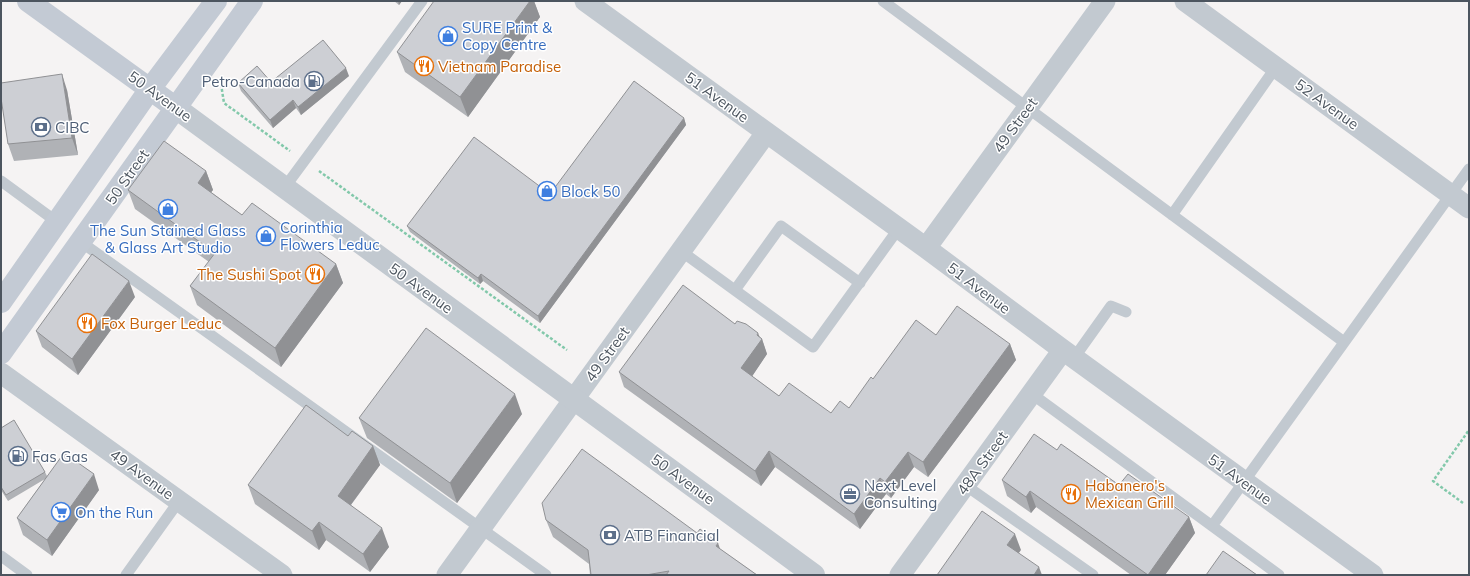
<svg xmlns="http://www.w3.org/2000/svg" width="1470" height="576" font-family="Mulish,sans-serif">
	<rect width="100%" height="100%" fill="#f5f3f3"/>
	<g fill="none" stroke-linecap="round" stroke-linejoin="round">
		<!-- path -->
		<path stroke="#82c8aa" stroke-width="2.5" stroke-dasharray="3 2" stroke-linecap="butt" d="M 221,84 L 224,103 L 290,151
			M 319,171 L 567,350
			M 1463,503 L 1433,481 L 1469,430"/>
		<!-- service -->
		<path stroke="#c2c9d0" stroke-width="11" d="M 883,1 L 1344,342
			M 1,181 L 57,222
			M 285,187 L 422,1
			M 1172,215 L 1276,67
			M 81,242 L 546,575
			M 681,251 L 813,347 L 899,228
			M 735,290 L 781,226 L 860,283
			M 1074,358 L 1111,306 L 1126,312
			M 1032,394 L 1279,575
			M 965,485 L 1093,575
			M 1212,526 L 1469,169
			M 1,556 L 27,575
			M 126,575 L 179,501"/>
		<!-- minor -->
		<path stroke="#c2c9d0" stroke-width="21" d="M 585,1 L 926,248 L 1063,350 L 1373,575
			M 1185,1 L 1469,208
			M 926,248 L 1105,1
			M 1,373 L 282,575
			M 447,575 L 766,133
			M 900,575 L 1063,350"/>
		<!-- tertiary -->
		<path stroke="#c2c9d0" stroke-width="22" d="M 176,108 L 814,575"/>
		<!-- secondary -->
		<path stroke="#c3cad4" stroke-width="22" d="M 28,1 L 176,108
			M 1,302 L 150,89 L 216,1
			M 1,353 L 252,1"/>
	</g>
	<!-- wall -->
	<path fill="#b0b2b6" d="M 394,1 L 402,1 L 399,5 Z
		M 530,1 L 534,1 L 540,17 L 468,117 L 405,72 L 397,52 Z
		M 349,76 L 301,115 L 296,108 L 273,128 L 241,91 L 238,83 L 271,82 Z
		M 67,90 L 78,155 L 14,161 L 8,144 Z
		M 684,118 L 686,125 L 540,323 L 483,281 L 480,284 L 410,232 L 407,226 L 550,194 Z
		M 206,171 L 213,190 L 211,192 L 242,215 L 336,264 L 343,283 L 281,367 L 197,305 L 190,286 L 209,262 L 135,209 L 128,190 Z
		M 135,297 L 78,375 L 42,347 L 36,331 Z
		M 936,335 L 1010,344 L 1016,360 L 928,477 L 914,467 L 891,498 L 886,494 L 860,529 L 775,467 L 761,486 L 624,387 L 619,372 L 760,337 L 762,339 L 767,354 L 752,376 L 779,396 L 831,413 L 849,408 L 873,379 Z
		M 522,414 L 457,503 L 367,438 L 359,418 Z
		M 1,428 L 45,472 L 47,476 L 99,490 L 52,556 L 23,535 L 17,518 L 45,479 L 8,501 L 1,490 Z
		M 348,436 L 373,446 L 380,465 L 351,505 L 389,547 L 370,572 L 326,540 L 319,550 L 255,504 L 248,485 Z
		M 1057,450 L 1119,485 L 1189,517 L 1195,533 L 1165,575 L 1131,575 L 1036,507 L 1031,513 L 1007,496 L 1002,480 Z
		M 546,520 L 697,533 L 757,575 L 590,575 L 589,564 L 553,537 Z"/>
	<!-- shaded-wall -->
	<path fill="#909194" d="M 398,1 L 402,1 L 399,5 Z
		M 530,1 L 534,1 L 540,17 L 468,117 L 460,97 Z
		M 346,68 L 349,76 L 301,115 L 298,107 Z
		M 62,74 L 67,90 L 78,155 L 72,138 Z
		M 293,100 L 296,108 L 273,128 L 270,120 Z
		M 684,118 L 686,125 L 540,323 L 538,316 Z
		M 206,171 L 213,190 L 204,201 L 198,183 Z
		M 336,264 L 343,283 L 281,367 L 275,348 Z
		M 481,274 L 483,281 L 480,284 L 478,278 Z
		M 129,281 L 135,297 L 78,375 L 72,359 Z
		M 758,333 L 761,340 L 762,339 L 767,354 L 747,384 L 741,368 Z
		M 1010,344 L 1016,360 L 928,477 L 923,462 Z
		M 515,394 L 522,414 L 457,503 L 450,483 Z
		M 373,446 L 380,465 L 344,514 L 338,496 Z
		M 769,451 L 775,467 L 761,486 L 755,471 Z
		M 908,452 L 914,467 L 891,498 L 885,482 Z
		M 94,474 L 99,490 L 52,556 L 47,540 Z
		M 880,478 L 886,494 L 860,529 L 854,514 Z
		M 1030,491 L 1036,507 L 1031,513 L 1026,497 Z
		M 1189,517 L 1195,533 L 1165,575 L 1148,575 Z
		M 319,522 L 326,540 L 319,550 L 312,531 Z
		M 382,528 L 389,547 L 370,572 L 363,554 Z
		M 1015,534 L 1021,550 L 1013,561 L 1007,545 Z
		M 718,543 L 724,560 L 716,546 Z
		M 1039,567 L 1042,575 L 1033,575 Z"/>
	<!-- building -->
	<path fill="#cdcfd4" stroke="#909194" d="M 434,1 L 530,1 L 460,97 L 397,52 Z
		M 323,40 L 346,68 L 298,107 L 293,100 L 270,120 L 238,83 L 257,66 L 271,82 Z
		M 62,74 L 72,138 L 8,144 L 1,98 L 1,83 Z
		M 634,81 L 684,118 L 538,316 L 481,274 L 478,278 L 407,226 L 474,137 L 550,194 Z
		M 164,141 L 206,171 L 198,183 L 242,215 L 252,203 L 336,264 L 275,348 L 190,286 L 215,253 L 128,190 Z
		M 92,254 L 129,281 L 72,359 L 36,331 Z
		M 683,285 L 735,324 L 737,321 L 746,324 L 758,333 L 757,335 L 762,339 L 741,368 L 779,396 L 789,383 L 831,413 L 840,401 L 849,408 L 871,377 L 873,379 L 916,320 L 936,335 L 957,306 L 1010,344 L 923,462 L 908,452 L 885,482 L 880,478 L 854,514 L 769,451 L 755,471 L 619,372 Z
		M 426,328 L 515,394 L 450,483 L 359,418 Z
		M 306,405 L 348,436 L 352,431 L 373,446 L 338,496 L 382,528 L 363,554 L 319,522 L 312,531 L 248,485 Z
		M 14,420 L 45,472 L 6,495 L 1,487 L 1,428 Z
		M 1034,434 L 1057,450 L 1061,444 L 1119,485 L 1128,474 L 1189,517 L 1148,575 L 1030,491 L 1026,497 L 1002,480 Z
		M 582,449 L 697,533 L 700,529 L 718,543 L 716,546 L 757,575 L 666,575 L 669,571 L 646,575 L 591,575 L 588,550 L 546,520 L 542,503 Z
		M 64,453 L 94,474 L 47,540 L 17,518 Z
		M 982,511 L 1015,534 L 1007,545 L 1039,567 L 1034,575 L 937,575 Z
		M 1223,551 L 1257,575 L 1206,575 Z"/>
	<!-- icons -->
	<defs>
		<symbol id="shop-ring" viewBox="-11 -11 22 22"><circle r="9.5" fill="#fff" stroke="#3f7fe0" stroke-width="1.5"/><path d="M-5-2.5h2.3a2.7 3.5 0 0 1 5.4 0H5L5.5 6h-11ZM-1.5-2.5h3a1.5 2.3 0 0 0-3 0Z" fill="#3f7fe0"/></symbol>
		<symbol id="restaurant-ring" viewBox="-11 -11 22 22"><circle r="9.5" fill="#fff" stroke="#e8710a" stroke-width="1.5"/><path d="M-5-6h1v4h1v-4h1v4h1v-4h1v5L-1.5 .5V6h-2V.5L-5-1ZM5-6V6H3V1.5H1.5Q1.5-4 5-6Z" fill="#e8710a"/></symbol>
		<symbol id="fuel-ring" viewBox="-11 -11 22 22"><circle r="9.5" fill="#fff" stroke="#5c6f8a" stroke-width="1.5"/><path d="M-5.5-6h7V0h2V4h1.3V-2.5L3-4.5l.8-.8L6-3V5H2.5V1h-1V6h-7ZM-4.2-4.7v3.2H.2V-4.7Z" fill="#5c6f8a"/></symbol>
		<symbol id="bank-ring" viewBox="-11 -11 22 22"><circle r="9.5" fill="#fff" stroke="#5c6f8a" stroke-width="1.5"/><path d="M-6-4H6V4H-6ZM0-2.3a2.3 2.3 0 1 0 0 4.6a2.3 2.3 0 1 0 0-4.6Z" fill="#5c6f8a"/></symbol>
		<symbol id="office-ring" viewBox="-11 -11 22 22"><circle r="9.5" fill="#fff" stroke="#5c6f8a" stroke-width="1.5"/><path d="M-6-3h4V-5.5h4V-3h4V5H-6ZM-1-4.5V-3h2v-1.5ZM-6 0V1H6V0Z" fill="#5c6f8a"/></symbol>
		<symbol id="supermarket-ring" viewBox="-11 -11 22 22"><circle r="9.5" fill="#fff" stroke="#3f7fe0" stroke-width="1.5"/><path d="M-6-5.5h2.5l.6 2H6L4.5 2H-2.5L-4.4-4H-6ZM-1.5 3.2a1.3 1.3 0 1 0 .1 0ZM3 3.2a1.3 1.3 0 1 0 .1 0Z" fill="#3f7fe0"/></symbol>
	</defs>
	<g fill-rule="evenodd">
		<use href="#shop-ring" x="437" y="25" width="22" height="22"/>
		<use href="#restaurant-ring" x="413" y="55" width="22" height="22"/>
		<use href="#fuel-ring" x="303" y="70" width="22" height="22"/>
		<use href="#bank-ring" x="30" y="116" width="22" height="22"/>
		<use href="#shop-ring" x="536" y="180" width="22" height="22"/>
		<use href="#shop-ring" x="157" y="198" width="22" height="22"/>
		<use href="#shop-ring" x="255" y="225" width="22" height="22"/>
		<use href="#restaurant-ring" x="304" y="263" width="22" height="22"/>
		<use href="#restaurant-ring" x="76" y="312" width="22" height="22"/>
		<use href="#fuel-ring" x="7" y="445" width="22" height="22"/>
		<use href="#office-ring" x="839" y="483" width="22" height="22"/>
		<use href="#restaurant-ring" x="1060" y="483" width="22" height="22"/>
		<use href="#supermarket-ring" x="50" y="501" width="22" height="22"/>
		<use href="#bank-ring" x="599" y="524" width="22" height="22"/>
	</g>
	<g text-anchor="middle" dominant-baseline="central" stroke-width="3" stroke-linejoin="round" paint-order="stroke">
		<!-- shop labels -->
		<g font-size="15" fill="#366cbe" stroke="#fff" text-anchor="start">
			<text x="462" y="27">SURE Print &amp;<tspan x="462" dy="17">Copy Centre</tspan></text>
			<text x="561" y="191">Block 50</text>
			<text x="280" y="227">Corinthia<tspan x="280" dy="17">Flowers Leduc</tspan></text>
			<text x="168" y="230" text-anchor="middle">The Sun Stained Glass<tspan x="168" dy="17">&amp; Glass Art Studio</tspan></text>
			<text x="75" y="512">On the Run</text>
		</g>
		<!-- food labels -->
		<g font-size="15" fill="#c56008" stroke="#fff" text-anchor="start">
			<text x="438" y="66">Vietnam Paradise</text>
			<text x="301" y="274" text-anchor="end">The Sushi Spot</text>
			<text x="101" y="323">Fox Burger Leduc</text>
			<text x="1085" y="485">Habanero's<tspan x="1085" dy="17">Mexican Grill</tspan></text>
		</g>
		<!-- service labels -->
		<g font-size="15" fill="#4e5e75" stroke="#fff" text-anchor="start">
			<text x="300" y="81" text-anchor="end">Petro-Canada</text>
			<text x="55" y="127">CIBC</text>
			<text x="32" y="456">Fas Gas</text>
			<text x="864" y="485">Next Level<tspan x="864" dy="17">Consulting</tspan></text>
			<text x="624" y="535">ATB Financial</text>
		</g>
		<!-- street labels -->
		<g font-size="15" fill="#4c555f" stroke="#fff">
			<text transform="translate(160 96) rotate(36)">50 Avenue</text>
			<text transform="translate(717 97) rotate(36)">51 Avenue</text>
			<text transform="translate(1327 104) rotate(36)">52 Avenue</text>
			<text transform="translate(1015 125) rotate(-54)">49 Street</text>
			<text transform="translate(127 177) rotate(-55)">50 Street</text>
			<text transform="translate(421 288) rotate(36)">50 Avenue</text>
			<text transform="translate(979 288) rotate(37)">51 Avenue</text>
			<text transform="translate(607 354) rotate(-54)">49 Street</text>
			<text transform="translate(982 463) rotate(-54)">48A Street</text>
			<text transform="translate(142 474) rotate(36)">49 Avenue</text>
			<text transform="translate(683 479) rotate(36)">50 Avenue</text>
			<text transform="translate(1240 479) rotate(36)">51 Avenue</text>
		</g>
	</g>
	<!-- border -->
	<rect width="1470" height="576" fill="none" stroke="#4c555f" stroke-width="4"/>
</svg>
